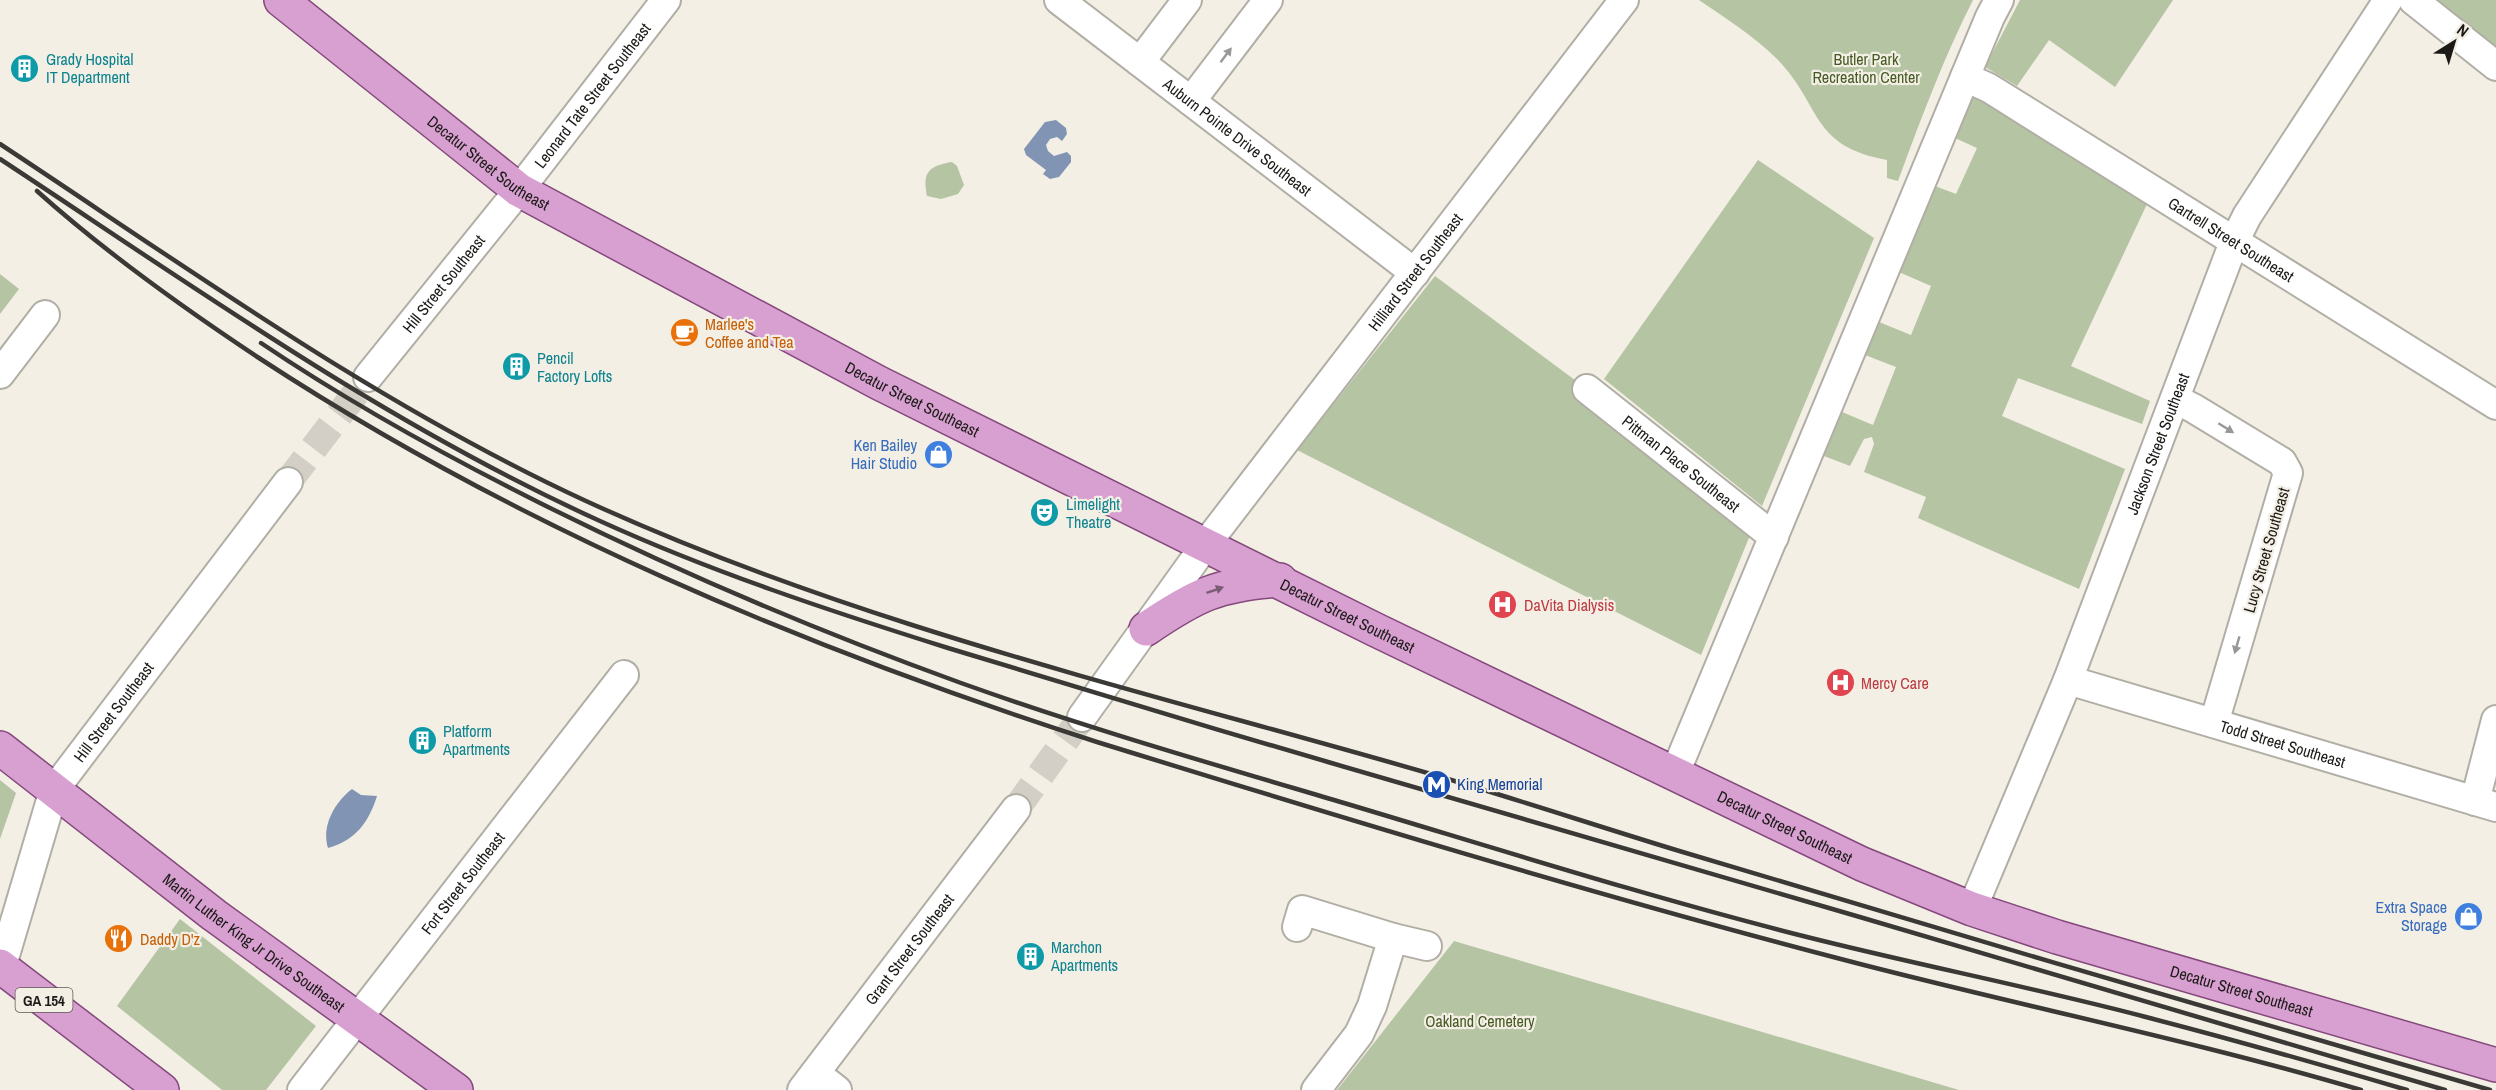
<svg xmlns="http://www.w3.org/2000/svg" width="2496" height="1090" font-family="'Archivo Narrow',sans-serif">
	<rect width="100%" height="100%" fill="#f3efe5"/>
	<!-- green -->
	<path fill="#b5c4a2" d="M 1699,0 L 1973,0 C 1943,59 1921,119 1898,181 L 1887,178 L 1887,160 C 1809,146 1822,104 1776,58 C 1754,36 1725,18 1699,0 Z
		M 2020,0 L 2173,0 L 2115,87 L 2049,40 L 2017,86 L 1985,67 Z
		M 2414,0 L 2496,0 L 2496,65 Z
		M 1979,97 L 2147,204 L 2071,366 L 2150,401 L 2142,424 L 2018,378 L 2002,416 L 2125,469 L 2079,589 L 1918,518 L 1926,497 L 1864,472 L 1874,444 L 1872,437 L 1864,439 L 1850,466 L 1824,456 L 1842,412 L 1873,425 L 1896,367 L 1865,355 L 1879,322 L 1911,335 L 1931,286 L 1899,272 L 1935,186 L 1956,194 L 1977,148 L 1955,138 L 1971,99 Z
		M 1758,160 L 1874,238 L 1762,506 L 1604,379 Z
		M 952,162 L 957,166 L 964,185 L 958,194 L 941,199 L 927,196 C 922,172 929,166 952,162 Z
		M 0,274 L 19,289 L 0,314 Z
		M 1435,276 L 1587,389 L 1755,523 L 1701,655 L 1297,450 Z
		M 0,780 L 16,793 L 0,839 Z
		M 180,919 L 316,1026 L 266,1090 L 222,1090 L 117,1006 Z
		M 1454,941 L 1959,1090 L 1337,1090 Z"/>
	<!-- water -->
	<path fill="#8194b4" d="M 1056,120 L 1066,128 L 1067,134 L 1062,141 L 1057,137 L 1050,139 L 1046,145 L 1048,151 L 1054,156 L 1067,152 L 1071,156 L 1071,162 L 1059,177 L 1050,179 L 1043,174 L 1046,170 L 1026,155 L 1024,149 L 1045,122 Z
		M 352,789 L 361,795 L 377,796 C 369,822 355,841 328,848 C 321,826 335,802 352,789 Z"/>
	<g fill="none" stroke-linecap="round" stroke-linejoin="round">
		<!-- minor-tunnel -->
		<path stroke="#d3cfc6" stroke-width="28" stroke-dasharray="28 14" stroke-linecap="butt" d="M 288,482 L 368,377
			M 1016,809 L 1082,717"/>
		<defs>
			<g id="minor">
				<path id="s1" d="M 1059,0 L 1415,273"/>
				<path d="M 2413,0 L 2496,66"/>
				<path d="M 1140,62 L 1187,0"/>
				<path id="s2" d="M 1965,77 L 1989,88 L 2496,405"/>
				<path d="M 1191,101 L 1268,0"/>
				<path d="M 0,374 L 45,315"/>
				<path id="s3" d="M 368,377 L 519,190 L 666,0"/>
				<path id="s4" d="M 1587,389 L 1774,537"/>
				<path d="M 2175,399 L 2193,408 L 2282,462 L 2288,473 L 2214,723"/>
				<path id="s5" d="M 2068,680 L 2496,807"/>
				<path id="s6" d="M 1082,717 L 1206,544 L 1624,0"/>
				<path d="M 1675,773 L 1990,17 L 1999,0"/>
				<path d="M 2475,801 L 2496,720"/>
				<path id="s7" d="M 1972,909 L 2068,680 L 2234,242 L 2247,216 L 2388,0"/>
				<path d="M 1297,927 L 1302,910 L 1393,938 L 1427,946"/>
				<path id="s8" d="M 0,972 L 54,790 L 288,482"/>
				<path d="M 815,1073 L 837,1090"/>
				<path id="s9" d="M 302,1090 L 624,675"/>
				<path id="s10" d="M 802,1090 L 1016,809"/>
				<path d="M 1316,1090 L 1359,1034 L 1372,1006 L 1393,938"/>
			</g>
			<g id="major">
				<path id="s11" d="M 281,0 L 519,190 L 879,383 L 1376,630 L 1862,864 L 1972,909 L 2057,937 L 2496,1065"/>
				<path d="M 1146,629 C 1196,595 1218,584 1280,580"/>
				<path id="s12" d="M 0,748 L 214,915 L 456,1090"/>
				<path d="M 0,966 L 162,1090"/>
			</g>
		</defs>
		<!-- minor casing -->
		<use href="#minor" stroke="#b1aea5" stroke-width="32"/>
		<!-- major casing -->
		<use href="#major" stroke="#85487c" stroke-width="36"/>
		<!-- minor -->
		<use href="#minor" stroke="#fff" stroke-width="28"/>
		<!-- major -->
		<use href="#major" stroke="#d7a0d1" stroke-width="33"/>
		<!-- rail -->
		<path stroke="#3b3935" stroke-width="4.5" d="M 0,144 C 191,270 378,405 586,501 C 856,625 1148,692 1431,774 C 1513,798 1594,825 1676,850 C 1947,932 2218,1011 2490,1090
			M 0,159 C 196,288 386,424 600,521 C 712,572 830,611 948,648 C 1074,687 1201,725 1328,762 C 1700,871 2074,978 2445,1090
			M 37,191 C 106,253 182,307 259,358 C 517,527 805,648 1097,742 C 1343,818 1589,893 1837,958 C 2011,1004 2188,1039 2361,1090
			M 261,343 C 350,403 444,455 540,503 C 676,571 817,631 961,683 C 1087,728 1216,765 1344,803 C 1498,849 1652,898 1807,937 C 1918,965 2031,987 2142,1016 C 2231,1039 2319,1064 2407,1090"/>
	</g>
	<!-- one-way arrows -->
	<defs><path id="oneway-solid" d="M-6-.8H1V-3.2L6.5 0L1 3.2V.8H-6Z" transform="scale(1.5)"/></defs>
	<g fill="#999897">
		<use href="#oneway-solid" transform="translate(1226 55) rotate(-53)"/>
		<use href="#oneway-solid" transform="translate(2226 428) rotate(32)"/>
		<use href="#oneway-solid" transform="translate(2237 645) rotate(106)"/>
	</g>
	<use fill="#7a5d74" href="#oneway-solid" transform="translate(1215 590) rotate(-19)"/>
	<!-- icons -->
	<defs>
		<symbol id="building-disc" viewBox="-11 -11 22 22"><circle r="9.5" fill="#0f9aa8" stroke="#f3efe5"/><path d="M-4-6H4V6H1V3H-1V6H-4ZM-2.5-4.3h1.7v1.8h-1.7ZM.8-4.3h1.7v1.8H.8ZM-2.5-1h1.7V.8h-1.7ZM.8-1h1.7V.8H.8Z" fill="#fff"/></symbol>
		<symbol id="cafe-disc" viewBox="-11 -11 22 22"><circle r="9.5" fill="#e8710a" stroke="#f3efe5"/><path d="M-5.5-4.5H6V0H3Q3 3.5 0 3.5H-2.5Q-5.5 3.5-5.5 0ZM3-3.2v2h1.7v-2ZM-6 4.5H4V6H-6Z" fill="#fff"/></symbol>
		<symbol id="shop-disc" viewBox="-11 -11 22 22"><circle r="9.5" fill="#3f7fe0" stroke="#f3efe5"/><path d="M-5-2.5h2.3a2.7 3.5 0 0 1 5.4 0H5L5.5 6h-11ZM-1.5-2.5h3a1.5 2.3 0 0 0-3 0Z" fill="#fff"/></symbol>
		<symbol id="theatre-disc" viewBox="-11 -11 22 22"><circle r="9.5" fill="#0f9aa8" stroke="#f3efe5"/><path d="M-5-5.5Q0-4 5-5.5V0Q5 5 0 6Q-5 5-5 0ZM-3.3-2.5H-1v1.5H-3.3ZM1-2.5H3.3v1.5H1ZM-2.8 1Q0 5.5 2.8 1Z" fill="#fff"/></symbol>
		<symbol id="hospital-disc" viewBox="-11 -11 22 22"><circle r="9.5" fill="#e0444e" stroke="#f3efe5"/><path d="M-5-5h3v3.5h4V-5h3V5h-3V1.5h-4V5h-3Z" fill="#fff"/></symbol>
		<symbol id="metro-disc" viewBox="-11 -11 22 22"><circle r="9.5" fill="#1a4fb4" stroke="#f3efe5"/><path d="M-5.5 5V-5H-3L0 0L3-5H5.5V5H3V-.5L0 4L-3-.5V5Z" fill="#fff"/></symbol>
		<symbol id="restaurant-disc" viewBox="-11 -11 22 22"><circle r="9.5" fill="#e8710a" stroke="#f3efe5"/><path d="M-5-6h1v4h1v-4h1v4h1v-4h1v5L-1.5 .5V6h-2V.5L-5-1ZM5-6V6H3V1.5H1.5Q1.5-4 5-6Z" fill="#fff"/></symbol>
	</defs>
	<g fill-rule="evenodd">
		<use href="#building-disc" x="8" y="52" width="33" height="33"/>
		<use href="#cafe-disc" x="668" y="316" width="33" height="33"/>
		<use href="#building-disc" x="500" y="350" width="33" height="33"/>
		<use href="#shop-disc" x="922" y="438" width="33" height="33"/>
		<use href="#theatre-disc" x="1028" y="496" width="33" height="33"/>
		<use href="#hospital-disc" x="1486" y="588" width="33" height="33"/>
		<use href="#hospital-disc" x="1824" y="666" width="33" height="33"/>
		<use href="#building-disc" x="406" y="724" width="33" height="33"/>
		<use href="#metro-disc" x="1420" y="768" width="33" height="33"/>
		<use href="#shop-disc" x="2452" y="900" width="33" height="33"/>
		<use href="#restaurant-disc" x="102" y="922" width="33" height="33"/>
		<use href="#building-disc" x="1014" y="940" width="33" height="33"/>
	</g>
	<g text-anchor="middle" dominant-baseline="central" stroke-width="4.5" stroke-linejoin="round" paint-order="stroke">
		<!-- shield labels -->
		<rect fill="#f3efe5" stroke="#5c5a55" stroke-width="1.5" x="15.5" y="988" width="57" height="24" rx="4.5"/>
		<g font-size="15" font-weight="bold" fill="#1c1a17">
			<text x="44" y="1000">GA 154</text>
		</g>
		<!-- culture labels -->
		<g font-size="16" fill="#0d838f" stroke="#f3efe5" text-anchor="start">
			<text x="46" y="59">Grady Hospital<tspan x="46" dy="18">IT Department</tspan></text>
			<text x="537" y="358">Pencil<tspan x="537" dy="18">Factory Lofts</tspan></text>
			<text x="1066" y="504">Limelight<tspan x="1066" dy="18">Theatre</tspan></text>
			<text x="443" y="731">Platform<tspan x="443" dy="18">Apartments</tspan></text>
			<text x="1051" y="947">Marchon<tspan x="1051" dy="18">Apartments</tspan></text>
		</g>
		<!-- park labels -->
		<g font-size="16" fill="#465a24" stroke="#f3efe5">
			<text x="1866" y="59">Butler Park<tspan x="1866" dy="18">Recreation Center</tspan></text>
			<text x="1480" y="1021">Oakland Cemetery</text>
		</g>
		<!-- street labels -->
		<g font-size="16" fill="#1c1a17" stroke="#f3efe5">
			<text stroke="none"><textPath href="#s3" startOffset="360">Leonard Tate Street Southeast</textPath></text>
			<text stroke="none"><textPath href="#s1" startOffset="225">Auburn Pointe Drive Southeast</textPath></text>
			<text stroke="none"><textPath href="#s11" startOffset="264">Decatur Street Southeast</textPath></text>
			<text stroke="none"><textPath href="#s2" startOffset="312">Gartrell Street Southeast</textPath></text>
			<text stroke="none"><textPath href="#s6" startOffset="556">Hilliard Street Southeast</textPath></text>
			<text stroke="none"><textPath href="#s3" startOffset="120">Hill Street Southeast</textPath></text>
			<text stroke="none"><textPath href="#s11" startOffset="750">Decatur Street Southeast</textPath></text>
			<text stroke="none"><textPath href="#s7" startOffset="501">Jackson Street Southeast</textPath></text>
			<text stroke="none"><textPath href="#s4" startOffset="120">Pittman Place Southeast</textPath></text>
			<text transform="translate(2266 550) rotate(-74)">Lucy Street Southeast</text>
			<text stroke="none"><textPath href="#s11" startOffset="1236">Decatur Street Southeast</textPath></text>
			<text stroke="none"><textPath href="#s8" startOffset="288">Hill Street Southeast</textPath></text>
			<text stroke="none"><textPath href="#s5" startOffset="224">Todd Street Southeast</textPath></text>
			<text stroke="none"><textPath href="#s11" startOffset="1722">Decatur Street Southeast</textPath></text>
			<text stroke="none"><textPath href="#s9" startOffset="262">Fort Street Southeast</textPath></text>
			<text stroke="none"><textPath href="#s12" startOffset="320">Martin Luther King Jr Drive Southeast</textPath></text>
			<text stroke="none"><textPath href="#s10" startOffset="177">Grant Street Southeast</textPath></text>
			<text stroke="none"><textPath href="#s11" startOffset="2208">Decatur Street Southeast</textPath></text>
		</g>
		<!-- food labels -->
		<g font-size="16" fill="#c56008" stroke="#f3efe5" text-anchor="start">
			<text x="705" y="324">Marlee's<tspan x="705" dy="18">Coffee and Tea</tspan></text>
			<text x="140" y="939">Daddy D'z</text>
		</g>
		<!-- shop labels -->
		<g font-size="16" fill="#366cbe" stroke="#f3efe5" text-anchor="end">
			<text x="917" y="445">Ken Bailey<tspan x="917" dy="18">Hair Studio</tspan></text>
			<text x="2447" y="907">Extra Space<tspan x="2447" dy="18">Storage</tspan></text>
		</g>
		<!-- health labels -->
		<g font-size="16" fill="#be3a42" stroke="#f3efe5" text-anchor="start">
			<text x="1524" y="605">DaVita Dialysis</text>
			<text x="1861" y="683">Mercy Care</text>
		</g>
		<!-- transit labels -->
		<g font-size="16" fill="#164399" stroke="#f3efe5" text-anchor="start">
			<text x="1457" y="784">King Memorial</text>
		</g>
	</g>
	<!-- north arrow -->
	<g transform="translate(2454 42) rotate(37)" stroke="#f3efe5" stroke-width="4.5" paint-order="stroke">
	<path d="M0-4.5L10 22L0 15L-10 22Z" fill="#1c1a17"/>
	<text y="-9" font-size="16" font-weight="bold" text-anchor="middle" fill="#1c1a17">N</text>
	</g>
</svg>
